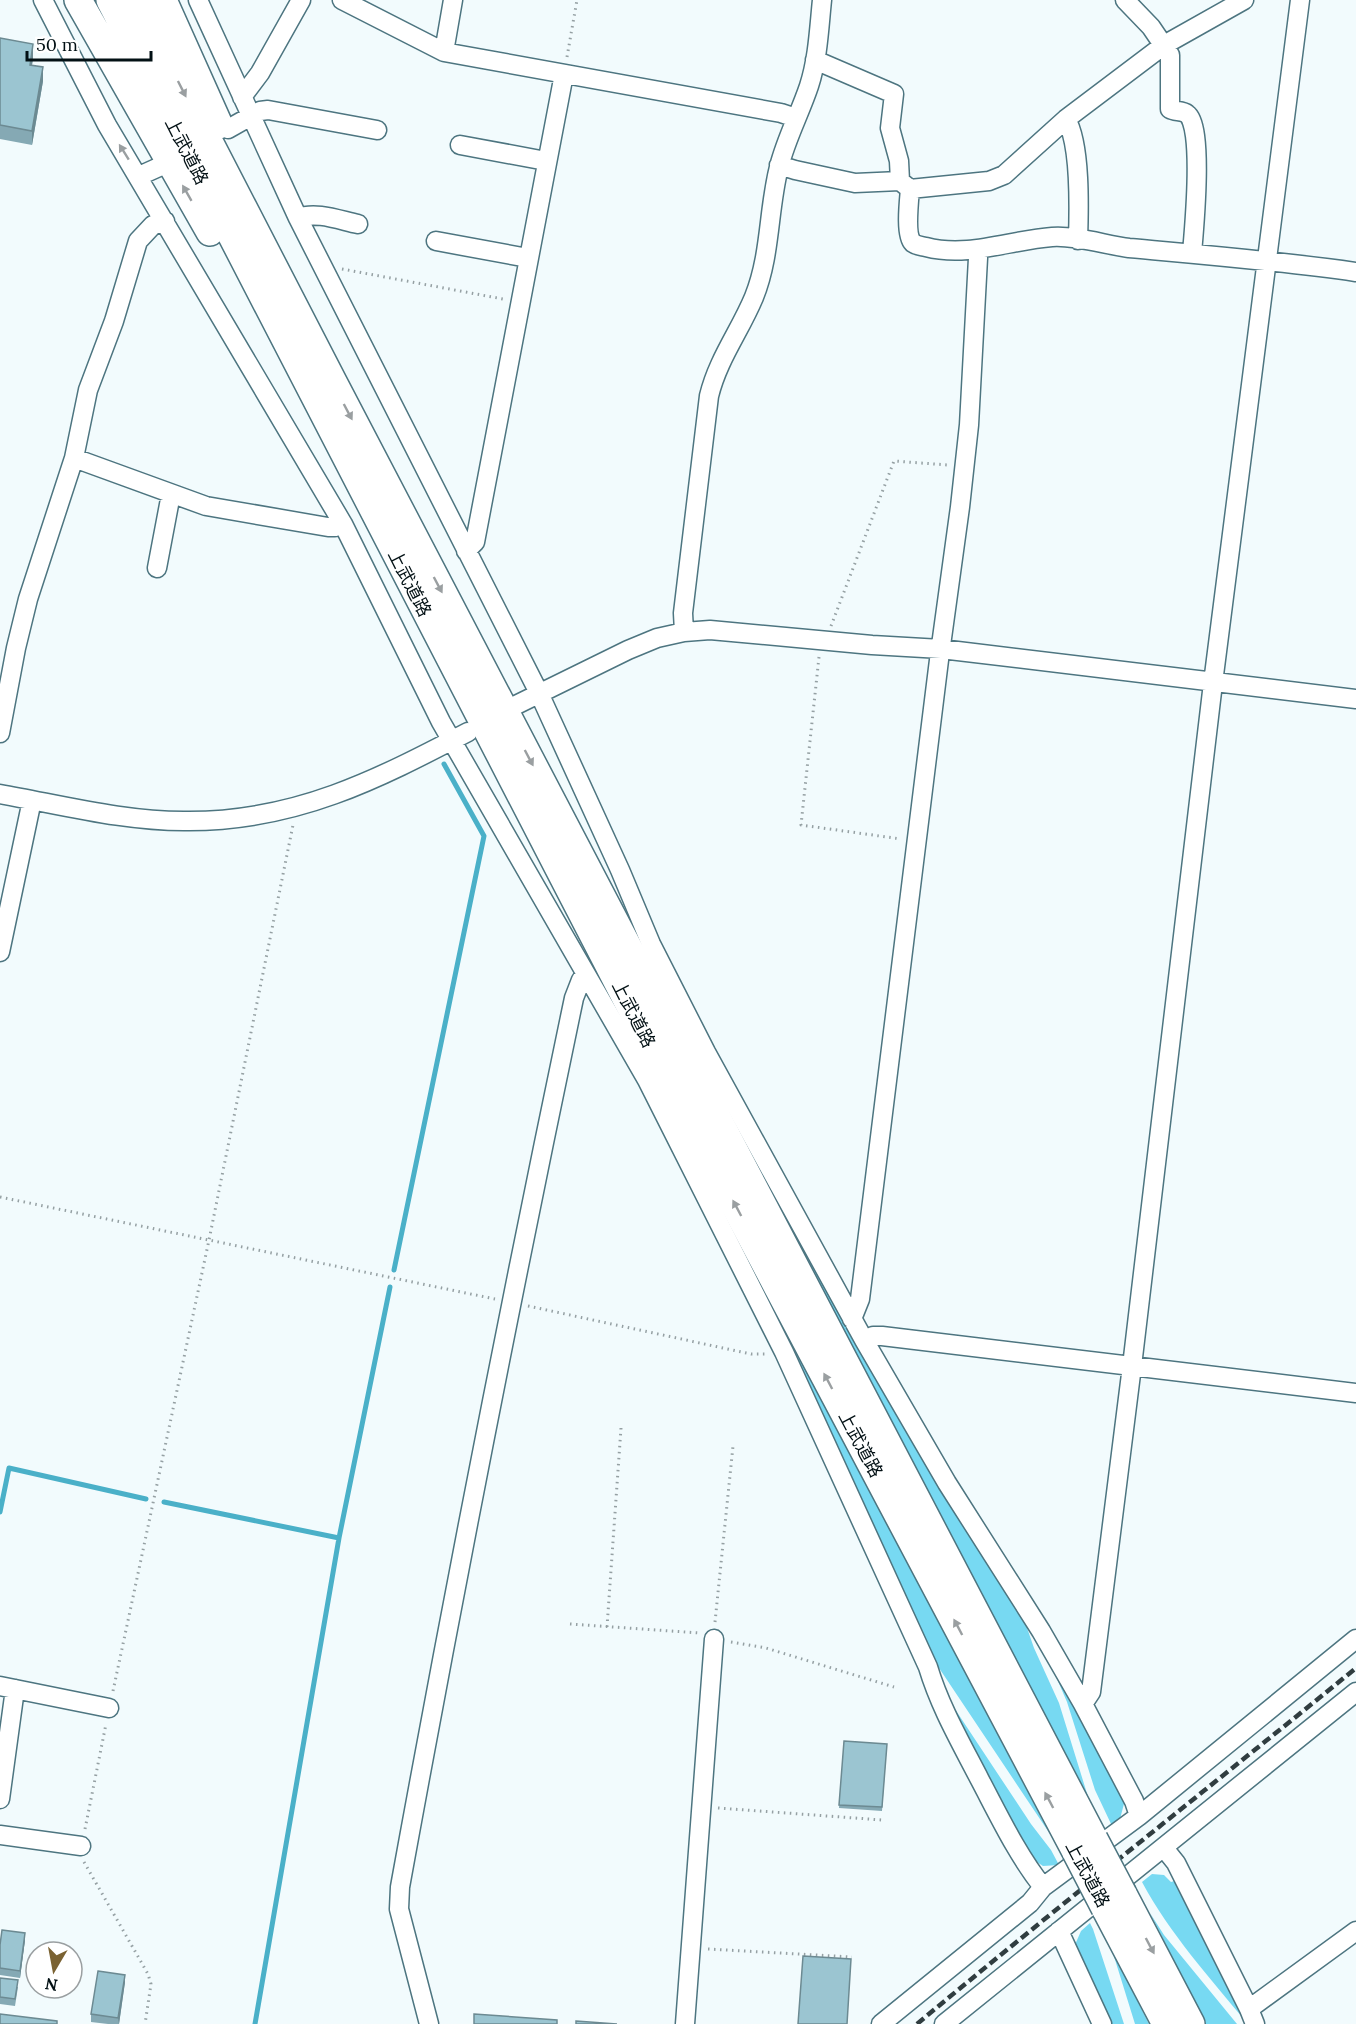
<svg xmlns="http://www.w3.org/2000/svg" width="1356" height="2024" font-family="Lora,'Noto Sans JP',serif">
	<rect width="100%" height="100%" fill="#f2fbfd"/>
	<!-- green -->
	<path fill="#77d9f2" d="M 761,1168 L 929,1464 L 1026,1625 L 1034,1648 L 1059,1703 L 1089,1800 L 759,1170 Z
		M 707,1174 L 920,1587 L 1050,1834 L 931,1656 Z
		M 1042,1644 L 1125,1800 L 1120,1819 L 1112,1826 L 1095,1790 L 1067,1702 Z
		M 943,1691 L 1031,1824 L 1051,1850 L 1059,1865 L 1043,1866 L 1034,1860 L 979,1762 Z
		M 1152,1874 L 1164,1875 L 1171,1882 L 1178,1880 L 1247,2023 C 1210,1978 1170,1934 1142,1882 Z
		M 1150,1913 L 1164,1935 L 1237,2024 L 1206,2024 Z
		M 1090,1923 L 1093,1929 L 1124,2024 L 1109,2024 L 1074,1947 L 1081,1931 Z
		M 1112,1950 L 1149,2024 L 1135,2024 Z"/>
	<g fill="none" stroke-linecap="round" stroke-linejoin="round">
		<!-- stream -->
		<path stroke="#4ab0c8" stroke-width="5" d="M 394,1270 L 484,836 L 444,764
			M 164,1502 L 339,1538
			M 0,1512 L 9,1468 L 146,1499
			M 255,2024 L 339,1538 L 390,1287"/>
		<defs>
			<path id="minor" d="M 43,0 L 107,125 L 343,524 L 441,722 L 647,1080 L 784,1352 L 928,1667 C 940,1707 961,1743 980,1780 C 999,1816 1018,1856 1043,1887
				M 198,0 L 298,218 L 539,693 L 620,870 L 651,944 L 706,1052 L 864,1340 L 947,1483 L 1041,1631 L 1083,1704 L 1134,1801 L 1139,1816
				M 342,0 L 444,52 L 781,113 L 796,118
				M 1125,0 L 1151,27 L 1170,55 L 1170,109 C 1175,112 1182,110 1187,114 C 1204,126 1194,230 1192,253
				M 444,52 L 453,0
				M 815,60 L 894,94 L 890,128 L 899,161 L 900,181
				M 242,97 L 260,73 L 301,0
				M 1066,119 C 1081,144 1079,210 1078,240
				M 228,129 L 260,111 L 268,110 L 377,130
				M 460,145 L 546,161
				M 779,165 L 795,170 L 855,183 L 900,181 L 910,189 L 989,181 L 1004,175 L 1066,119 L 1164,45 L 1244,0
				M 139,176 L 159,167
				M 910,189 C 909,201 905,235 913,243 C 917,246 922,246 926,247 C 968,258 1010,240 1052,237 C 1074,235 1106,245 1129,248 C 1205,255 1280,261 1356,272
				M 298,218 C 316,211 339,220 358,224
				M 436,241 L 528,258
				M 74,458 L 206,506 L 328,527 L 335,527 L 343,524
				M 466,551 L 475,542 L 564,74
				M 157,568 L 171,494
				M 684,632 L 683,613 L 709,396 C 718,359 740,331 754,297 C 771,255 768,210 779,167 C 786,139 800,113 809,86 C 818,58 819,29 822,0
				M 516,705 L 628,650 L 657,638 L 684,632 L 710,630 L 872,645 L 941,649 L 1356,699
				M 0,733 L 16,648 L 28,599 L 74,458 L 88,390 L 114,321 L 138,241 L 153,225 L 165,221
				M 0,794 C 62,805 126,822 189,821 C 296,821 376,780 468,732
				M 0,952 L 32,800
				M 852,1319 L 860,1299 L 939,660 L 960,507 L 969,425 L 978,258 L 977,250
				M 864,1340 L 873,1336 L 882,1336 L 1356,1393
				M 0,1686 L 109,1708
				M 1083,1704 L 1091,1692 L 1132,1366 L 1213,683 L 1300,0
				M 0,1799 L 15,1689
				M 0,1835 L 81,1846
				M 1164,1848 L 1176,1863 L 1249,2009 L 1255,2024
				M 1059,1931 L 1102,2024
				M 1249,2009 L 1356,1931
				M 429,2024 L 399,1909 L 400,1887 C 454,1590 512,1294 574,998 L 581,980 L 587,976
				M 685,2024 L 714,1639
				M 881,2024 L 1030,1903 L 1043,1887 L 1139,1816 L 1356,1639
				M 944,2024 L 1356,1692"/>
			<path id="highway" d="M 78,0 L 210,232
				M 110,0 L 664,1072 L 1076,1852
				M 136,0 L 332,380 L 1094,1839
				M 163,0 L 219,125
				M 1123,1894 L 1191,2024
				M 1105,1908 L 1166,2024"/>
		</defs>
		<!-- minor casing -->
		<use href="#minor" stroke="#4d7580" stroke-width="21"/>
		<!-- highway casing -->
		<use href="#highway" stroke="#4d7580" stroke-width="30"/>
		<!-- path -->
		<path stroke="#95a0a3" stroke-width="3" stroke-dasharray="1.5 4.5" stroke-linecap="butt" d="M 567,57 L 577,0
			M 342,269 L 503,299
			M 831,626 L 894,461 L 948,465
			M 819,657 L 801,825 L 901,839
			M 0,1197 L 495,1299
			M 528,1306 L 751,1354 L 768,1354
			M 715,1622 L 733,1446
			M 570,1624 L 700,1633
			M 607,1627 L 621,1428
			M 731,1642 L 766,1648 L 894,1687
			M 113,1691 L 209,1240 L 293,825
			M 718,1808 L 882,1820
			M 85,1829 L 106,1724
			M 84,1862 L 148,1974 L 151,1984 L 145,2024
			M 708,1949 L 852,1957"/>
		<!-- minor -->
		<use href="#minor" stroke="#fff" stroke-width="18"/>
		<!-- highway -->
		<use href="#highway" stroke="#fff" stroke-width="27"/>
		<!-- rail -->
		<path stroke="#303d40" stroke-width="4.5" stroke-dasharray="9 4.5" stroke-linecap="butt" d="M 917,2024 C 1062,1903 1210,1787 1356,1668"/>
		<defs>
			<path id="highway-bridge" d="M 1094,1839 L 1123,1894
				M 1076,1852 L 1105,1908"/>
		</defs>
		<!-- highway-bridge casing -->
		<use href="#highway-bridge" stroke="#4d7580" stroke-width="30" stroke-linecap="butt"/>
		<!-- highway-bridge -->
		<use href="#highway-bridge" stroke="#fff" stroke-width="27"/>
	</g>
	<!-- wall -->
	<path fill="#85a9b4" d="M 0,38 L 33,58 L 32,65 L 43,81 L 32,145 L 0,139 Z
		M 844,1741 L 887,1744 L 882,1811 L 839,1808 Z
		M 25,1940 L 20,1978 L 0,1975 L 0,1945 Z
		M 0,1978 L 18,1987 L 15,2006 L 0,2004 Z
		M 125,1982 L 119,2024 L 108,2024 L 91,2022 L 91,2014 Z"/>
	<!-- shaded-wall -->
	<path fill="#6c8a92" d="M 33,44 L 33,58 L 30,79 L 30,65 Z
		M 43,67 L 43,81 L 32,145 L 32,131 Z
		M 25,1933 L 25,1940 L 20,1978 L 20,1971 Z
		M 125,1975 L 125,1982 L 119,2024 L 118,2018 Z"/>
	<!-- building -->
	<path fill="#9bc5d1" stroke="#6c8a92" stroke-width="1.5" d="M 0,38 L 33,44 L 30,65 L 43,67 L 32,131 L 0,125 Z
		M 844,1741 L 887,1744 L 882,1807 L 839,1805 Z
		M 2,1930 L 25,1933 L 20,1971 L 0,1968 L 0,1945 Z
		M 803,1956 L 851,1959 L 847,2024 L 798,2024 Z
		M 98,1971 L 125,1975 L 118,2018 L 91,2014 Z
		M 0,1978 L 18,1980 L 15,1999 L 0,1997 Z
		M 0,2014 L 57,2021 L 57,2024 L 0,2024 Z
		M 474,2014 L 557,2020 L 557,2024 L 474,2024 Z
		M 576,2021 L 617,2024 L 576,2024 Z"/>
	<!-- one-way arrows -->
	<defs><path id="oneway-solid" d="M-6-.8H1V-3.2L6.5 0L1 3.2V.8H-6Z" transform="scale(1.5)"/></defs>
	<g fill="#9a9fa1">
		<use href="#oneway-solid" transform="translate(182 89) rotate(63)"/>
		<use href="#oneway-solid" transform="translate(124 152) rotate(-122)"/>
		<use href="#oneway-solid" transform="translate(187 193) rotate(-120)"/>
		<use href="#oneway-solid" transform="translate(348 412) rotate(62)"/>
		<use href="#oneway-solid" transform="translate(438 585) rotate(62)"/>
		<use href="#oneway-solid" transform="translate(529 758) rotate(62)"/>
		<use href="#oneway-solid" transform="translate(737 1208) rotate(-118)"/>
		<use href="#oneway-solid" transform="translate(828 1381) rotate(-118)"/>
		<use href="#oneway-solid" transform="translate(958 1627) rotate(-118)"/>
		<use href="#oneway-solid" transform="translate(1049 1800) rotate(-118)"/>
		<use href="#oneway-solid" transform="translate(1150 1946) rotate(62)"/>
	</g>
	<g text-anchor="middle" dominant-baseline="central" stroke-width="5" stroke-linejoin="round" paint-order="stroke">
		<!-- street labels -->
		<g font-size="18" fill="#021014" stroke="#fff">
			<text transform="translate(187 151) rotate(63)">上武道路</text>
			<text transform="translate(410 583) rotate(63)">上武道路</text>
			<text transform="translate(634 1014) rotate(63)">上武道路</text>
			<text transform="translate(861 1444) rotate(62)">上武道路</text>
			<text transform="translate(1088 1874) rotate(62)">上武道路</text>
		</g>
	</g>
	<!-- north arrow -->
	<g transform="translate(54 1970) rotate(190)"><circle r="28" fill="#ffffff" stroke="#9a9fa1" stroke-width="1.5"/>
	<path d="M0-4.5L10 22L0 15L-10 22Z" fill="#7a6232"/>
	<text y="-9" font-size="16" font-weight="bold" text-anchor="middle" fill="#021014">N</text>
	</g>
	<!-- scale -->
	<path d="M27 51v9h124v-9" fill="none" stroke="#021014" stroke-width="3"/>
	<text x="36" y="51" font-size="18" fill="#021014" stroke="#ffffff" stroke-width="4.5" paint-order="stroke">50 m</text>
</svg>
